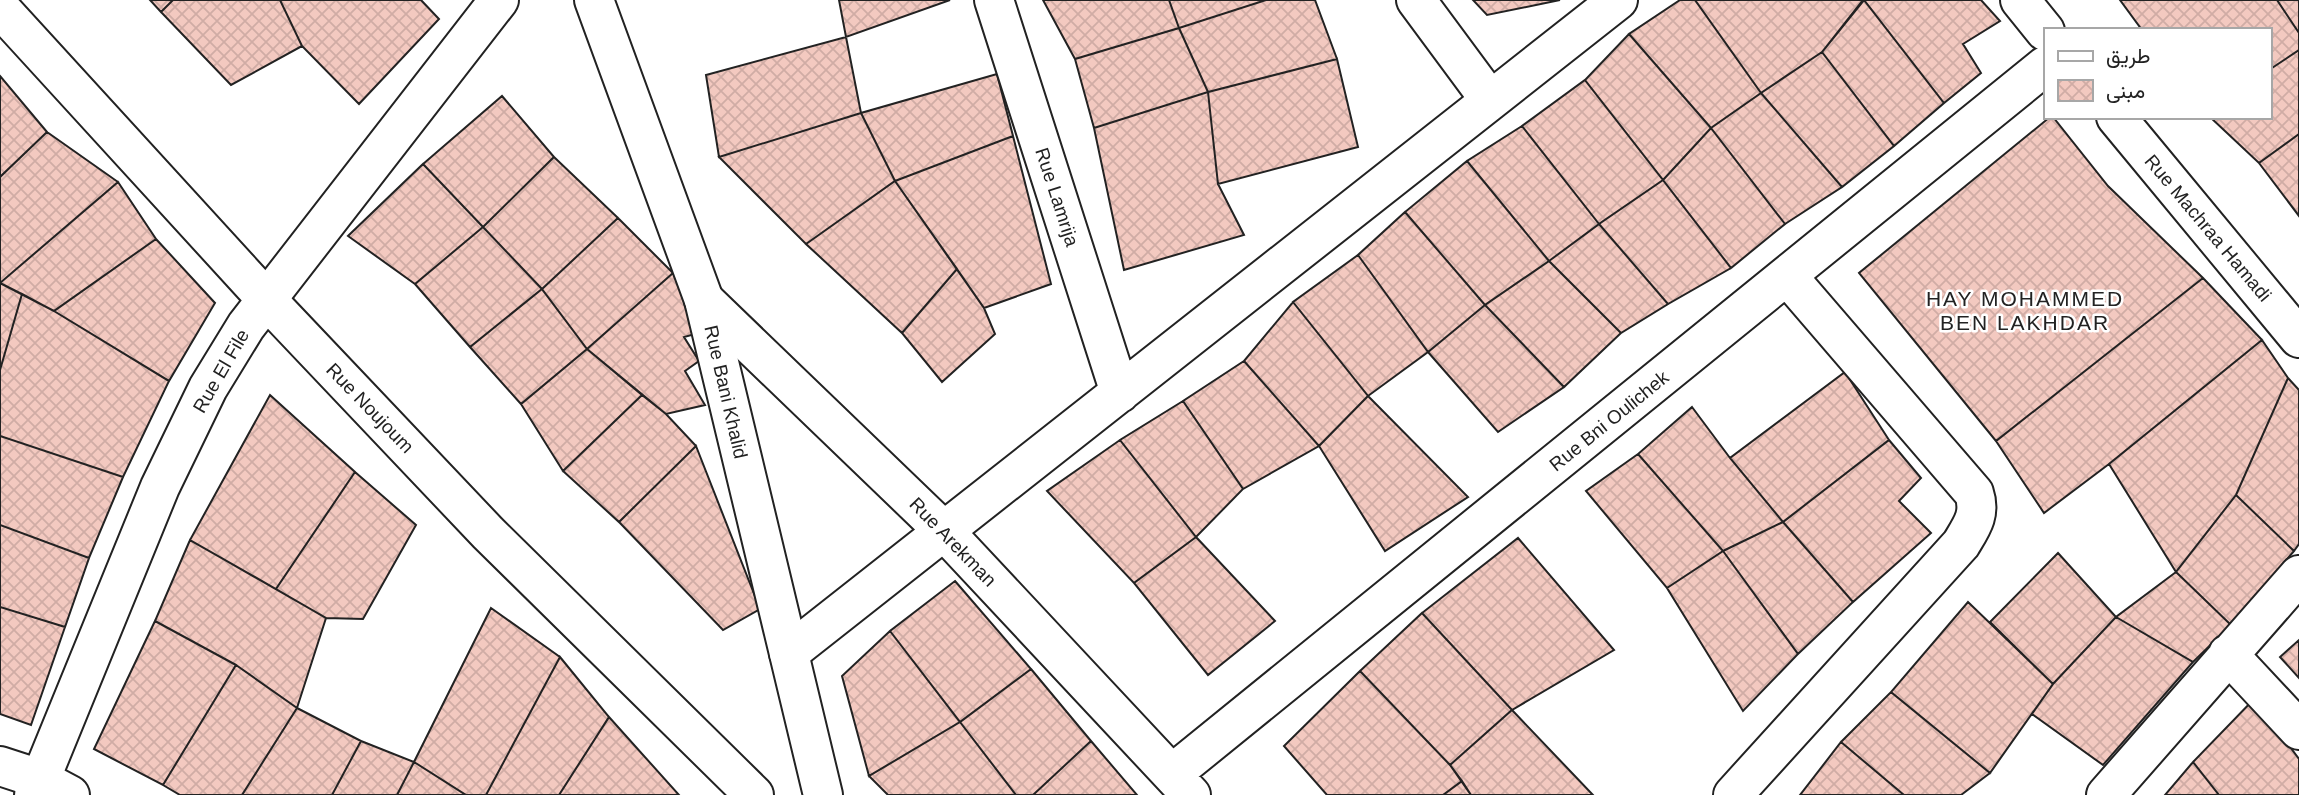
<svg xmlns="http://www.w3.org/2000/svg" width="2299" height="795" font-family="Helvetica,Vazirmatn,sans-serif">
	<defs>
		<pattern id="building-cross-hatch" width="8" height="8" patternUnits="userSpaceOnUse" patternTransform="scale(1.75)"><rect width="8" height="8" fill="#f3c9c0"/><path d="M0 0l8 8M0 8l8-8" fill="none" stroke="#d0aca5"/></pattern>
	</defs>
	<rect width="100%" height="100%" fill="#fff"/>
	<!-- building -->
	<path fill="url(#building-cross-hatch)" stroke="#222" stroke-width="2" d="M 150,0 L 173,0 L 161,12 Z
		M 173,0 L 280,0 L 302,46 L 231,85 L 161,12 Z
		M 280,0 L 421,0 L 439,19 L 359,104 L 302,46 Z
		M 839,0 L 950,0 L 846,37 Z
		M 1043,0 L 1169,0 L 1179,28 L 1075,59 Z
		M 1169,0 L 1266,0 L 1179,28 Z
		M 1266,0 L 1315,0 L 1337,59 L 1208,92 L 1179,28 Z
		M 1473,0 L 1560,0 L 1487,15 Z
		M 1680,0 L 1695,0 L 1761,93 L 1711,128 L 1629,34 Z
		M 1695,0 L 1863,0 L 1822,52 L 1761,93 Z
		M 1864,0 L 1981,0 L 2000,21 L 1963,44 L 1981,73 L 1944,103 Z
		M 1864,0 L 1944,103 L 1894,146 L 1822,52 Z
		M 2120,0 L 2277,0 L 2299,33 L 2299,50 L 2269,70 L 2269,30 L 2142,30 Z
		M 2277,0 L 2299,0 L 2299,33 Z
		M 1179,28 L 1208,92 L 1094,128 L 1075,59 Z
		M 1629,34 L 1711,128 L 1663,180 L 1585,80 Z
		M 846,37 L 861,113 L 719,157 L 706,75 Z
		M 2299,50 L 2299,134 L 2259,163 L 2210,117 L 2269,117 L 2269,70 Z
		M 1822,52 L 1894,146 L 1842,187 L 1761,93 Z
		M 1337,59 L 1358,147 L 1218,184 L 1208,92 Z
		M 997,74 L 1013,136 L 895,181 L 861,113 Z
		M 0,76 L 47,132 L 0,177 Z
		M 1585,80 L 1663,180 L 1599,224 L 1522,126 Z
		M 1208,92 L 1218,184 L 1244,235 L 1124,270 L 1094,128 Z
		M 1761,93 L 1842,187 L 1785,224 L 1711,128 Z
		M 502,96 L 554,157 L 483,227 L 423,164 Z
		M 861,113 L 895,181 L 806,244 L 719,157 Z
		M 2050,117 L 2053,117 L 2108,186 L 2203,278 L 1996,441 L 1859,273 Z
		M 1522,126 L 1599,224 L 1549,261 L 1467,161 Z
		M 1711,128 L 1785,224 L 1731,268 L 1663,180 Z
		M 47,132 L 118,182 L 0,283 L 0,177 Z
		M 2299,134 L 2299,216 L 2259,163 Z
		M 1013,136 L 1051,284 L 984,308 L 895,181 Z
		M 554,157 L 618,218 L 542,289 L 483,227 Z
		M 1467,161 L 1549,261 L 1485,305 L 1405,212 Z
		M 423,164 L 483,227 L 415,284 L 348,236 Z
		M 1663,180 L 1731,268 L 1668,304 L 1599,224 Z
		M 895,181 L 957,269 L 902,333 L 806,244 Z
		M 118,182 L 156,239 L 54,311 L 0,283 Z
		M 1405,212 L 1485,305 L 1428,352 L 1358,255 Z
		M 618,218 L 673,273 L 587,349 L 542,289 Z
		M 1599,224 L 1668,304 L 1621,333 L 1549,261 Z
		M 483,227 L 542,289 L 470,347 L 415,284 Z
		M 156,239 L 215,303 L 169,381 L 54,311 Z
		M 1358,255 L 1428,352 L 1368,396 L 1293,302 Z
		M 1549,261 L 1621,333 L 1564,387 L 1485,305 Z
		M 957,269 L 984,308 L 995,334 L 942,382 L 902,333 Z
		M 673,273 L 702,332 L 684,337 L 699,361 L 685,371 L 705,405 L 666,414 L 587,349 Z
		M 2203,278 L 2262,340 L 2109,464 L 2044,513 L 1996,441 Z
		M 0,283 L 22,294 L 0,370 Z
		M 542,289 L 587,349 L 521,404 L 470,347 Z
		M 22,294 L 54,311 L 169,381 L 123,477 L 0,436 L 0,370 Z
		M 1293,302 L 1368,396 L 1319,446 L 1244,361 Z
		M 1485,305 L 1564,387 L 1498,432 L 1428,352 Z
		M 2262,340 L 2288,378 L 2236,495 L 2176,572 L 2109,464 Z
		M 587,349 L 642,395 L 563,471 L 521,404 Z
		M 1244,361 L 1319,446 L 1243,489 L 1183,401 Z
		M 1845,372 L 1889,440 L 1783,522 L 1730,458 Z
		M 2288,378 L 2299,390 L 2299,544 L 2294,551 L 2236,495 Z
		M 270,395 L 355,472 L 276,589 L 190,540 Z
		M 642,395 L 666,414 L 696,446 L 619,522 L 563,471 Z
		M 1368,396 L 1468,497 L 1385,551 L 1319,446 Z
		M 1183,401 L 1243,489 L 1196,537 L 1120,440 Z
		M 1692,407 L 1730,458 L 1783,522 L 1723,551 L 1638,454 Z
		M 0,436 L 123,477 L 89,558 L 0,525 Z
		M 1120,440 L 1196,537 L 1134,583 L 1047,491 Z
		M 1889,440 L 1921,478 L 1899,501 L 1931,533 L 1853,602 L 1783,522 Z
		M 696,446 L 760,609 L 723,630 L 619,522 Z
		M 1638,454 L 1723,551 L 1667,588 L 1586,491 Z
		M 355,472 L 416,525 L 363,619 L 326,618 L 276,589 Z
		M 2236,495 L 2294,551 L 2231,625 L 2176,572 Z
		M 1783,522 L 1853,602 L 1798,654 L 1723,551 Z
		M 0,525 L 89,558 L 65,627 L 0,607 Z
		M 1196,537 L 1275,621 L 1208,675 L 1134,583 Z
		M 1518,538 L 1614,650 L 1512,710 L 1422,613 Z
		M 190,540 L 326,618 L 297,708 L 236,665 L 155,621 Z
		M 1723,551 L 1798,654 L 1743,711 L 1667,588 Z
		M 2058,553 L 2116,617 L 2053,684 L 1990,622 Z
		M 2176,572 L 2231,625 L 2193,662 L 2116,617 Z
		M 955,581 L 1031,669 L 960,722 L 890,631 Z
		M 1968,602 L 2053,684 L 1990,773 L 1891,692 Z
		M 0,607 L 65,627 L 31,725 L 0,714 Z
		M 491,608 L 560,657 L 486,795 L 466,795 L 414,762 Z
		M 1422,613 L 1512,710 L 1450,765 L 1360,671 Z
		M 2116,617 L 2193,662 L 2103,765 L 2032,714 L 2053,684 Z
		M 155,621 L 236,665 L 163,785 L 94,749 Z
		M 890,631 L 960,722 L 869,776 L 842,676 Z
		M 2299,640 L 2299,678 L 2280,657 Z
		M 560,657 L 609,717 L 559,795 L 486,795 Z
		M 236,665 L 297,708 L 242,795 L 180,795 L 163,785 Z
		M 1031,669 L 1091,741 L 1033,795 L 1016,795 L 960,722 Z
		M 1360,671 L 1450,765 L 1462,781 L 1443,795 L 1327,795 L 1284,746 Z
		M 1891,692 L 1990,773 L 1961,795 L 1904,795 L 1841,742 Z
		M 2254,699 L 2299,759 L 2299,795 L 2219,795 L 2193,762 Z
		M 297,708 L 361,741 L 332,795 L 242,795 Z
		M 1512,710 L 1593,795 L 1471,795 L 1450,765 Z
		M 609,717 L 679,795 L 559,795 Z
		M 960,722 L 1016,795 L 888,795 L 869,776 Z
		M 361,741 L 414,762 L 397,795 L 332,795 Z
		M 1091,741 L 1137,795 L 1033,795 Z
		M 1841,742 L 1904,795 L 1800,795 Z
		M 414,762 L 466,795 L 397,795 Z
		M 2193,762 L 2219,795 L 2165,795 Z
		M 1462,781 L 1471,795 L 1443,795 Z"/>
	<g fill="none" stroke-linecap="round" stroke-linejoin="round">
		<defs>
			<path id="minor" d="M 994,0 L 1120,393
				M 1416,0 L 1490,100
				M 2020,0 L 2045,31
				M 0,8 L 267,300 L 488,533 L 754,795
				M 2116,117 L 2299,338
				M 704,300 L 945,532 L 1191,795
				M 789,653 L 1618,0
				M 2228,654 L 2299,730
				M 0,766 L 40,779 L 70,795
				M 1172,774 L 2045,66
				M 1733,795 L 1961,544 C 1972,526 1981,514 1974,493 L 1788,277
				M 2106,795 L 2299,575"/>
			<path id="tertiary" d="M 594,0 L 704,300 L 823,795
				M 34,795 L 160,487 L 208,388 L 246,326 L 499,0"/>
		</defs>
		<!-- minor casing -->
		<use href="#minor" stroke="#222" stroke-width="42"/>
		<!-- tertiary casing -->
		<use href="#tertiary" stroke="#222" stroke-width="42"/>
		<!-- minor -->
		<use href="#minor" stroke="#fff" stroke-width="38"/>
		<!-- tertiary -->
		<use href="#tertiary" stroke="#fff" stroke-width="38"/>
	</g>
	<g text-anchor="middle" dominant-baseline="central" stroke-width="5" stroke-linejoin="round" paint-order="stroke">
		<!-- street labels -->
		<g font-size="19" fill="#222" stroke="#fff">
			<text transform="translate(1057 197) rotate(72)">Rue Lamrija</text>
			<text transform="translate(2208 228) rotate(50)">Rue Machraa Hamadi</text>
			<text transform="translate(221 371) rotate(-60)">Rue El File</text>
			<text transform="translate(726 392) rotate(77)">Rue Bani Khalid</text>
			<text transform="translate(370 408) rotate(46)">Rue Noujoum</text>
			<text transform="translate(1609 421) rotate(-39)">Rue Bni Oulichek</text>
			<text transform="translate(953 542) rotate(46)">Rue Arekman</text>
		</g>
		<!-- neighbourhood labels -->
		<g font-size="21" letter-spacing="2" fill="#222" stroke="#fff">
			<text x="2025" y="298">HAY MOHAMMED<tspan x="2025" dy="24">BEN LAKHDAR</tspan></text>
		</g>
	</g>
	<!-- legend -->
	<rect x="2044" y="28" width="228" height="91" fill="#ffffff" stroke="#a7a7a7" stroke-width="2"/>
	<rect x="2058" y="51" width="35" height="10" fill="#ffffff" stroke="#a7a7a7" stroke-width="2"/>
	<text x="2106" y="63" font-size="21" fill="#222222">طريق</text>
	<rect x="2058" y="80" width="35" height="21" fill="url(#building-cross-hatch)" stroke="#a7a7a7" stroke-width="2"/>
	<text x="2106" y="98" font-size="21" fill="#222222">مبنى</text>
</svg>
